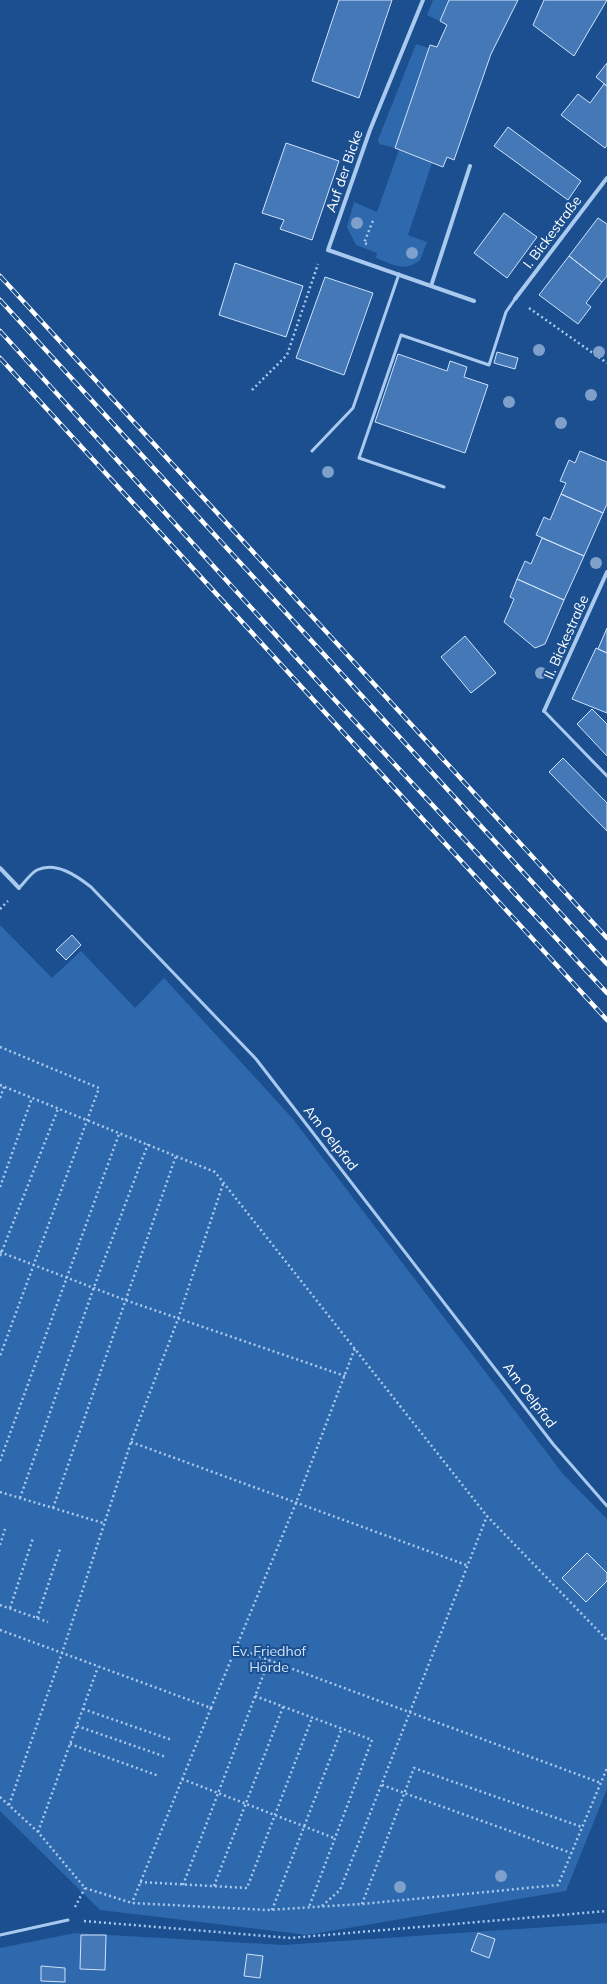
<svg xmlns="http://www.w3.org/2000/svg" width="607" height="1984" font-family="Mulish,sans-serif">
	<rect width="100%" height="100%" fill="#1b4f8f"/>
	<!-- green -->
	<path fill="#2e69ad" d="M 433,0 L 449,0 L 440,21 L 427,15 Z
		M 416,44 L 429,48 L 395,148 L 379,144 L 378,140 Z
		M 399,150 L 432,163 L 408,235 L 427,242 L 420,260 C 405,273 392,264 376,258 L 377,253 L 356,245 L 347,227 L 354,202 L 377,212 Z
		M 0,925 L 52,978 L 81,951 L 135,1008 L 164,978 L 293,1119 L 563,1474 L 607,1519 L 607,1789 L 566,1891 L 307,1935 L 100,1910 L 0,1811 Z
		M 607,1923 L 607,1984 L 0,1984 L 0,1948 L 75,1933 L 283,1945 Z"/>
	<!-- building -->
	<path fill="#4478b7" stroke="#cfe3fa" d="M 339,0 L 392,0 L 359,98 L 312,81 Z
		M 449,0 L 518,0 L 491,54 L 454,160 L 447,157 L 443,167 L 395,148 L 430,45 L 437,47 L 447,25 L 440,21 Z
		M 544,0 L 607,0 L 574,56 L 533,25 Z
		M 607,63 L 607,86 L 596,77 Z
		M 604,84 L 607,86 L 607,145 L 605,148 L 561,115 L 578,94 L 590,103 Z
		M 508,127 L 581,181 L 568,200 L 494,146 Z
		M 286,143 L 339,161 L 312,240 L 280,229 L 284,220 L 262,213 Z
		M 504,213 L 537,237 L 507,278 L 474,253 Z
		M 598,218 L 607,224 L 607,276 L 602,282 L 569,256 Z
		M 569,256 L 602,282 L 586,303 L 591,307 L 578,324 L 539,295 Z
		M 235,263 L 303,286 L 286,337 L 219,315 Z
		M 325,277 L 373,293 L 344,375 L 296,358 Z
		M 497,352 L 518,358 L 515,369 L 494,363 Z
		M 398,354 L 447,371 L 450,361 L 467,367 L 464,377 L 488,385 L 465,453 L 375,422 Z
		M 580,451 L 607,462 L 607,504 L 603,513 L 561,494 L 566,483 L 560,481 L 569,460 L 575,463 Z
		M 561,494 L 603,513 L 584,556 L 536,535 L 544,517 L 550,520 Z
		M 542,538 L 584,556 L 564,600 L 517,579 L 525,561 L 531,564 Z
		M 517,579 L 564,600 L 545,644 L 535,648 L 504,622 L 514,599 L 510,597 Z
		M 607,628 L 607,653 L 598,649 Z
		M 465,636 L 496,673 L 471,693 L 441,657 Z
		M 596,648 L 607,653 L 607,713 L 572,699 Z
		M 592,709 L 607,724 L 607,756 L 577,724 Z
		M 563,758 L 607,803 L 607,831 L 549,772 Z
		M 72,935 L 81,945 L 66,960 L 56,950 Z
		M 587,1553 L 607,1573 L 607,1581 L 586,1602 L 562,1578 Z
		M 478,1933 L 495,1939 L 489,1958 L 471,1951 Z
		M 81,1935 L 106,1935 L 105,1970 L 80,1969 Z
		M 247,1954 L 263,1956 L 260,1978 L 244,1976 Z
		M 41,1966 L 65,1968 L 65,1982 L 41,1981 Z"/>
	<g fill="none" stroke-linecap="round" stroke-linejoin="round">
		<!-- path -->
		<path stroke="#a9c9ee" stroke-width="2.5" stroke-dasharray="2 3" stroke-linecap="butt" d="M 367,244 L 364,243 L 374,218
			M 529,308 L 607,363
			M 252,390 L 287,355 L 318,264
			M 0,909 L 8,901
			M 0,1047 L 99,1088 L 0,1356
			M 0,1085 L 215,1172 L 487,1516 L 607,1640
			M 0,1098 L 4,1087
			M 0,1187 L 32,1098
			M 0,1252 L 125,1300 L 345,1376
			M 0,1256 L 58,1109
			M 131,1442 L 469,1566
			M 0,1461 L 119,1134
			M 0,1492 L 103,1523
			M 20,1498 L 94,1287 L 148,1144
			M 53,1508 L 176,1156
			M 0,1545 L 5,1529
			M 0,1605 L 48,1622
			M 10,1608 L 33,1538
			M 37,1618 L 60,1549
			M 0,1630 L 211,1708 L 132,1903
			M 236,1648 L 601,1783
			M 255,1696 L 372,1740 L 309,1907
			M 211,1708 L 296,1503 L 355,1348
			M 83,1709 L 172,1740
			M 77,1726 L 166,1757
			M 70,1744 L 159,1776
			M 182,1779 L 334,1838
			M 382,1785 L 571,1853
			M 0,1797 L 38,1832 L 85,1888 L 132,1903 L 267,1910 L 362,1904 L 558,1885 L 607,1768
			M 9,1805 L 62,1653 L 131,1442 L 178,1319 L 223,1184
			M 38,1832 L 98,1667
			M 140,1882 L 247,1888 L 312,1718
			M 183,1885 L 269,1660
			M 214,1886 L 283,1707
			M 362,1904 L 414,1768 L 582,1827
			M 322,1906 L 340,1890 L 487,1516
			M 75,1907 L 85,1888
			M 272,1910 L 342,1728
			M 84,1921 L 290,1938 L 607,1911"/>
		<!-- lane -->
		<path stroke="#a9c9ee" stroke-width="3" d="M 312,451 L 353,408 L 399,274
			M 444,487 L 359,458 L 401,335 L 489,365 L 506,312 L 515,299
			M 544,711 L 607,776
			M 19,888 C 24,883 31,873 37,870 C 56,861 77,876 91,887 L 256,1059 L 553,1444 L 607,1506
			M 0,1935 L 68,1920"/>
		<!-- street -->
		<path stroke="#a9c9ee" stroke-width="4" d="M 423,0 L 370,130 L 328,250 L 474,301
			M 431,286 L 470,166
			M 515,299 L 607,178
			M 544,711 L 607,572
			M 0,868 L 19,888"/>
		<defs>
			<path id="rail" d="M 0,276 L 607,938
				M 0,300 L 607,964
				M 0,331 L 335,700 L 607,993
				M 0,358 L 607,1020"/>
		</defs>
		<!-- rail casing -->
		<use href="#rail" stroke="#fff" stroke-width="4.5"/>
		<!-- rail -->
		<use href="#rail" stroke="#1b4f8f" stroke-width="3" stroke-dasharray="9" stroke-linecap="butt"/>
	</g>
	<!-- trees -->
	<g fill="#7ea0ca">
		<circle cx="357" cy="223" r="6"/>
		<circle cx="412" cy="253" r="6"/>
		<circle cx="539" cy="350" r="6"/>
		<circle cx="599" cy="352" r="6"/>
		<circle cx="591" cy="395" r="6"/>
		<circle cx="509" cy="402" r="6"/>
		<circle cx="561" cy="423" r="6"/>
		<circle cx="328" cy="472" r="6"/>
		<circle cx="596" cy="563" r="6"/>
		<circle cx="541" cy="673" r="6"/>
		<circle cx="501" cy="1876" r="6"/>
		<circle cx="400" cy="1887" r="6"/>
	</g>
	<g text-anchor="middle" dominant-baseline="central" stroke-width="4" stroke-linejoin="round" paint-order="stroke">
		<!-- street labels -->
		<g font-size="14" fill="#fff" stroke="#1b4f8f">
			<text transform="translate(344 171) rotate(-71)">Auf der Bicke</text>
			<text transform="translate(552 232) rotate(-53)">I. Bickestraße</text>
			<text transform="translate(566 637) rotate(-66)">II. Bickestraße</text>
			<text transform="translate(331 1138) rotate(52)">Am Oelpfad</text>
			<text transform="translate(530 1395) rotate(53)">Am Oelpfad</text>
		</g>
		<!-- park labels -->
		<g font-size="14" fill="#cfe3fa" stroke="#1b4f8f">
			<text x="269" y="1651">Ev. Friedhof<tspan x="269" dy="16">Hörde</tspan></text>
		</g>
	</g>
</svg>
